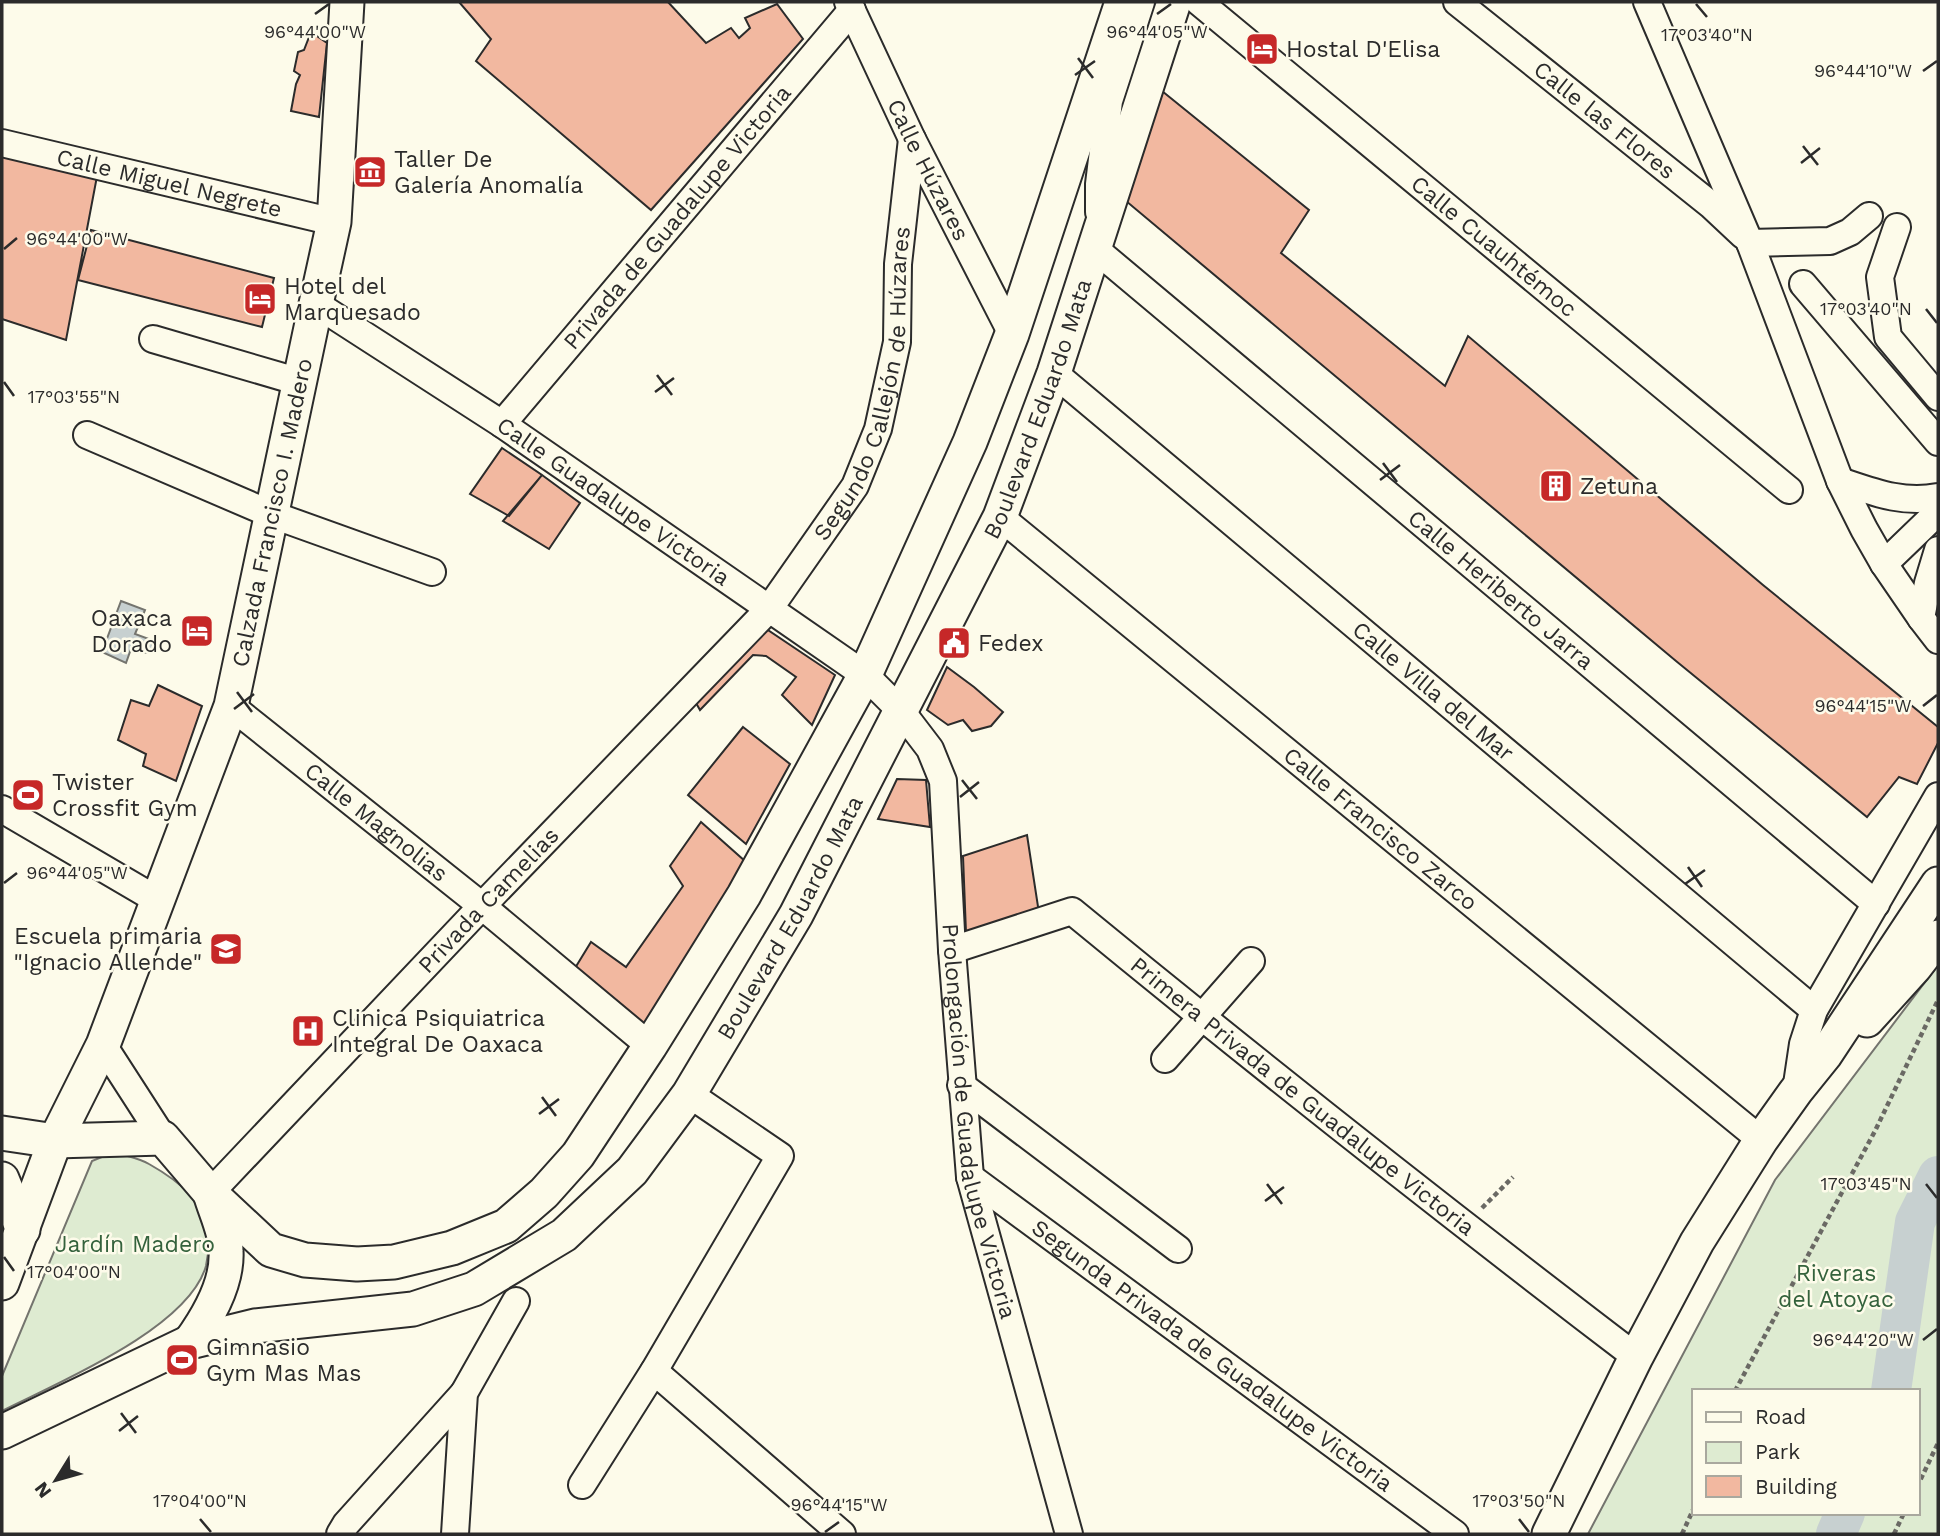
<svg xmlns="http://www.w3.org/2000/svg" width="1940" height="1536" font-family="'Work Sans',sans-serif">
	<rect width="100%" height="100%" fill="#fdfbea"/>
	<!-- green -->
	<path fill="#deebd1" stroke="#74746e" stroke-width="2" fill-rule="evenodd" d="M 1938,965 L 1938,1534 L 1588,1534 L 1775,1180 ZM 1693,1391 L 1917,1391 L 1917,1513 L 1693,1513 Z
		M 114,1152 C 125,1156 139,1158 149,1164 C 174,1178 204,1199 208,1229 C 209,1241 209,1253 206,1266 C 188,1329 57,1383 2,1411 L 2,1376 L 92,1161 Z"/>
	<!-- water -->
	<path fill="#c7d0d0" stroke="#74746e" stroke-width="2" d="M 121,601 L 145,610 L 135,634 L 149,639 L 156,651 L 143,653 L 131,649 L 126,663 L 102,652 Z"/>
	<g fill="none" stroke-linecap="round" stroke-linejoin="round">
		<!-- river -->
		<path stroke="#c7d0d0" stroke-width="40" d="M 1891,1391 L 1915,1222 L 1938,1176
			M 1836,1534 L 1845,1513"/>
	</g>
	<!-- building -->
	<path fill="#f2b8a0" stroke="#2b2b2b" stroke-width="2" d="M 459,2 L 668,2 L 706,43 L 731,28 L 739,38 L 750,28 L 745,18 L 777,4 L 803,39 L 651,210 L 476,61 L 491,39 Z
		M 311,32 L 327,43 L 319,117 L 291,111 L 296,84 L 300,75 L 294,71 L 298,52 L 304,50 Z
		M 1162,91 L 1309,210 L 1281,253 L 1445,386 L 1468,336 L 1763,585 L 1938,727 L 1938,743 L 1917,784 L 1899,777 L 1867,817 L 1676,661 L 1126,201 Z
		M 2,150 L 98,171 L 66,340 L 2,319 Z
		M 91,230 L 274,278 L 262,327 L 78,280 Z
		M 502,448 L 542,475 L 509,516 L 470,494 Z
		M 542,475 L 580,503 L 549,549 L 503,521 Z
		M 762,626 L 835,675 L 812,725 L 782,695 L 796,677 L 766,656 L 753,655 L 700,710 L 692,696 Z
		M 947,667 L 974,687 L 1003,712 L 991,726 L 972,731 L 963,720 L 948,725 L 927,710 Z
		M 158,685 L 202,706 L 176,781 L 143,766 L 146,754 L 118,740 L 131,700 L 149,706 Z
		M 743,727 L 790,764 L 746,844 L 688,795 Z
		M 897,779 L 926,780 L 930,827 L 878,819 Z
		M 701,822 L 746,862 L 640,1031 L 572,973 L 591,942 L 626,967 L 683,886 L 670,866 Z
		M 1027,835 L 1039,913 L 966,933 L 963,856 Z"/>
	<g fill="none" stroke-linecap="round" stroke-linejoin="round">
		<defs>
			<g id="minor">
				<path id="s1" d="M 848,2 L 912,139 L 1012,334"/>
				<path id="s2" d="M 1199,2 L 1789,490"/>
				<path id="s3" d="M 1457,2 L 1711,205 L 1743,235"/>
				<path d="M 1647,2 L 1750,243 L 1840,481 L 1864,529 L 1884,564 L 1921,618 L 1938,640"/>
				<path id="s4" d="M 2,143 L 334,222"/>
				<path d="M 1099,212 L 1099,184 L 1109,101 L 1141,2"/>
				<path d="M 1897,227 L 1880,277 L 1888,337 L 1938,397"/>
				<path d="M 1750,243 L 1830,241 L 1850,232 L 1869,216"/>
				<path id="s5" d="M 1095,249 L 1876,904"/>
				<path d="M 1803,284 L 1938,442"/>
				<path id="s6" d="M 316,304 L 502,424 L 865,675 L 901,711 L 930,749 L 943,781 L 952,950 L 970,1177 L 1069,1534"/>
				<path d="M 153,339 L 300,382"/>
				<path id="s7" d="M 1054,373 L 1814,1010"/>
				<path id="s8" d="M 502,424 L 852,10"/>
				<path d="M 87,435 L 273,515 L 432,572"/>
				<path d="M 1840,481 C 1873,492 1903,504 1938,497"/>
				<path id="s9" d="M 1000,517 L 1761,1140"/>
				<path d="M 1884,564 L 1938,512"/>
				<path d="M 1921,618 L 1928,583 L 1938,550"/>
				<path id="s10" d="M 231,706 L 482,906 L 650,1046"/>
				<path d="M 2,809 L 159,901"/>
				<path id="s11" d="M 952,950 L 1072,911 C 1257,1063 1446,1212 1636,1357"/>
				<path d="M 103,1045 L 163,1138"/>
				<path d="M 1165,1059 L 1251,961"/>
				<path d="M 961,1085 L 1178,1249"/>
				<path d="M 1796,1091 L 1803,1044 L 1814,1010 L 1938,796"/>
				<path id="s12" d="M 970,1177 L 1455,1534"/>
				<path id="s13" d="M 210,1193 L 482,906 L 769,609 L 855,486 L 878,429 L 897,342 L 898,264 L 912,139"/>
				<path d="M 654,1371 L 842,1534"/>
				<path d="M 582,1485 L 654,1371 L 780,1156 L 689,1094"/>
				<path d="M 340,1534 L 346,1524 L 464,1393"/>
				<path d="M 455,1534 L 464,1393 L 516,1301"/>
			</g>
			<g id="major">
				<path d="M 1867,1020 L 1915,967 L 1938,937"/>
				<path d="M 2,1133 L 55,1141 L 163,1138 L 210,1193 L 271,1250 L 305,1260 L 357,1264 L 394,1262 L 452,1248 L 506,1226 L 544,1193 L 578,1155 L 650,1046 L 744,895 L 865,675 L 970,442 L 1012,334 L 1122,2"/>
				<path d="M 2,1179 L 23,1230"/>
				<path id="s14" d="M 2,1283 L 55,1141 L 103,1045 L 231,706 L 316,304 L 334,222 L 347,2"/>
				<path d="M 190,1342 C 208,1317 228,1283 226,1251 C 226,1233 215,1211 210,1193"/>
				<path id="s15" d="M 2,1432 L 190,1342 L 255,1326 L 413,1309 L 474,1289 L 564,1235 L 632,1171 L 689,1094 L 796,915 L 1000,517 L 1054,373 L 1174,2"/>
				<path d="M 1549,1534 L 1636,1357 L 1697,1242 L 1761,1140 L 1796,1091 L 1825,1055 L 1938,884"/>
			</g>
		</defs>
		<!-- minor casing -->
		<use href="#minor" stroke="#2b2b2b" stroke-width="30"/>
		<!-- major casing -->
		<use href="#major" stroke="#2b2b2b" stroke-width="37"/>
		<!-- path -->
		<path stroke="#6a6964" stroke-width="4.5" stroke-dasharray="5 3.5" stroke-linecap="butt" d="M 1482,1208 L 1513,1177
			M 1735,1391 L 1875,1131 L 1938,1000
			M 1917,1487 L 1938,1443
			M 1682,1534 L 1693,1510
			M 1894,1534 L 1904,1513"/>
		<!-- minor -->
		<use href="#minor" stroke="#fdfbea" stroke-width="26"/>
		<!-- major -->
		<use href="#major" stroke="#fdfbea" stroke-width="33"/>
	</g>
	<!-- ticks -->
	<path fill="none" stroke="#2b2b2b" stroke-width="2.5" d="M 1696,4 L 1707,17M 315,14 L 329,4M 1157,14 L 1171,4M 1078,58 L 1093,78M 1923,71 L 1937,61M 1075,75 L 1095,61M 1803,146 L 1818,165M 1801,163 L 1820,148M 4,249 L 17,238M 1926,309 L 1937,323M 657,375 L 672,395M 4,382 L 14,396M 655,392 L 674,378M 1383,463 L 1397,482M 1380,480 L 1400,465M 237,692 L 252,712M 1923,706 L 1937,695M 234,709 L 254,694M 962,780 L 977,799M 960,797 L 979,782M 1688,867 L 1702,887M 4,883 L 17,873M 1685,884 L 1705,870M 542,1097 L 556,1116M 539,1114 L 559,1099M 1267,1184 L 1282,1204M 1926,1184 L 1937,1198M 1265,1201 L 1284,1187M 4,1257 L 14,1271M 1923,1340 L 1937,1329M 121,1413 L 136,1433M 119,1431 L 138,1416M 200,1519 L 211,1532M 1519,1519 L 1529,1532M 825,1532 L 839,1522"/>
	<!-- icons -->
	<defs>
		<symbol id="hotel-square" viewBox="-11 -11 22 22"><rect x="-9" y="-9" width="18" height="18" rx="4" fill="#c62828" stroke="#fdfbea"/><path d="M-6-4.5h1.5V1H6V5H4.5V3h-9V5H-6ZM-4 0a1.8 1.8 0 1 1 3.6 0ZM.5 0V-2.5h3Q6-2.5 6 0Z" fill="#fff"/></symbol>
		<symbol id="museum-square" viewBox="-11 -11 22 22"><rect x="-9" y="-9" width="18" height="18" rx="4" fill="#c62828" stroke="#fdfbea"/><path d="M0-6L6-3V-2H-6V-3ZM-5-1h2V3h-2ZM-1-1h2V3h-2ZM3-1h2V3H3ZM-6 4H6V6H-6Z" fill="#fff"/></symbol>
		<symbol id="building-square" viewBox="-11 -11 22 22"><rect x="-9" y="-9" width="18" height="18" rx="4" fill="#c62828" stroke="#fdfbea"/><path d="M-4-6H4V6H1V3H-1V6H-4ZM-2.5-4.3h1.7v1.8h-1.7ZM.8-4.3h1.7v1.8H.8ZM-2.5-1h1.7V.8h-1.7ZM.8-1h1.7V.8H.8Z" fill="#fff"/></symbol>
		<symbol id="civic-square" viewBox="-11 -11 22 22"><rect x="-9" y="-9" width="18" height="18" rx="4" fill="#c62828" stroke="#fdfbea"/><path d="M-.6-6.5H3V-4.5H.6V-3L4-1V1h2V6H-6V1h2V-1L-.6-3ZM-1.2 2.5V6h2.4V2.5Z" fill="#fff"/></symbol>
		<symbol id="stadium-square" viewBox="-11 -11 22 22"><rect x="-9" y="-9" width="18" height="18" rx="4" fill="#c62828" stroke="#fdfbea"/><path d="M0-5a6.5 5 0 1 0 0 10a6.5 5 0 1 0 0-10ZM-3.5-1.8h7v3.6h-7Z" fill="#fff"/></symbol>
		<symbol id="school-square" viewBox="-11 -11 22 22"><rect x="-9" y="-9" width="18" height="18" rx="4" fill="#c62828" stroke="#fdfbea"/><path d="M0-5L7-2L0 1L-7-2ZM-4 1L0 2.5L4 1V4Q0 6-4 4Z" fill="#fff"/></symbol>
		<symbol id="hospital-square" viewBox="-11 -11 22 22"><rect x="-9" y="-9" width="18" height="18" rx="4" fill="#c62828" stroke="#fdfbea"/><path d="M-5-5h3v3.5h4V-5h3V5h-3V1.5h-4V5h-3Z" fill="#fff"/></symbol>
	</defs>
	<g fill-rule="evenodd">
		<use href="#hotel-square" x="1243" y="30" width="38" height="38"/>
		<use href="#museum-square" x="351" y="153" width="38" height="38"/>
		<use href="#hotel-square" x="241" y="280" width="38" height="38"/>
		<use href="#building-square" x="1537" y="467" width="38" height="38"/>
		<use href="#hotel-square" x="178" y="612" width="38" height="38"/>
		<use href="#civic-square" x="935" y="624" width="38" height="38"/>
		<use href="#stadium-square" x="9" y="776" width="38" height="38"/>
		<use href="#school-square" x="207" y="930" width="38" height="38"/>
		<use href="#hospital-square" x="289" y="1012" width="38" height="38"/>
		<use href="#stadium-square" x="163" y="1341" width="38" height="38"/>
	</g>
	<g text-anchor="middle" dominant-baseline="central" stroke-width="5" stroke-linejoin="round" paint-order="stroke">
		<!-- poi labels -->
		<g font-size="23" fill="#2b2b2b" stroke="#fdfbea" text-anchor="start">
			<text x="1286" y="49">Hostal D'Elisa</text>
			<text x="394" y="159">Taller De<tspan x="394" dy="26">Galería Anomalía</tspan></text>
			<text x="284" y="286">Hotel del<tspan x="284" dy="26">Marquesado</tspan></text>
			<text x="1580" y="486">Zetuna</text>
			<text x="172" y="618" text-anchor="end">Oaxaca<tspan x="172" dy="26">Dorado</tspan></text>
			<text x="978" y="643">Fedex</text>
			<text x="52" y="782">Twister<tspan x="52" dy="26">Crossfit Gym</tspan></text>
			<text x="202" y="936" text-anchor="end">Escuela primaria<tspan x="202" dy="26">"Ignacio Allende"</tspan></text>
			<text x="332" y="1018">Clinica Psiquiatrica<tspan x="332" dy="26">Integral De Oaxaca</tspan></text>
			<text x="206" y="1347">Gimnasio<tspan x="206" dy="26">Gym Mas Mas</tspan></text>
		</g>
		<!-- street labels -->
		<g font-size="23" fill="#2b2b2b" stroke="#fdfbea">
			<text stroke="none"><textPath href="#s3" startOffset="189">Calle las Flores</textPath></text>
			<text stroke="none"><textPath href="#s1" startOffset="186">Calle Húzares</textPath></text>
			<text stroke="none"><textPath href="#s4" startOffset="172">Calle Miguel Negrete</textPath></text>
			<text stroke="none"><textPath href="#s8" startOffset="271">Privada de Guadalupe Victoria</textPath></text>
			<text stroke="none"><textPath href="#s2" startOffset="383">Calle Cuauhtémoc</textPath></text>
			<text stroke="none"><textPath href="#s13" startOffset="1060">Segundo Callejón de Húzares</textPath></text>
			<text stroke="none"><textPath href="#s15" startOffset="1563">Boulevard Eduardo Mata</textPath></text>
			<text stroke="none"><textPath href="#s6" startOffset="357">Calle Guadalupe Victoria</textPath></text>
			<text stroke="none"><textPath href="#s14" startOffset="819">Calzada Francisco I. Madero</textPath></text>
			<text stroke="none"><textPath href="#s5" startOffset="530">Calle Heriberto Jarra</textPath></text>
			<text stroke="none"><textPath href="#s7" startOffset="495">Calle Villa del Mar</textPath></text>
			<text stroke="none"><textPath href="#s10" startOffset="186">Calle Magnolias</textPath></text>
			<text stroke="none"><textPath href="#s9" startOffset="492">Calle Francisco Zarco</textPath></text>
			<text stroke="none"><textPath href="#s13" startOffset="404">Privada Camelias</textPath></text>
			<text stroke="none"><textPath href="#s15" startOffset="996">Boulevard Eduardo Mata</textPath></text>
			<text stroke="none"><textPath href="#s11" startOffset="422">Primera Privada de Guadalupe Victoria</textPath></text>
			<text stroke="none"><textPath href="#s6" startOffset="1139">Prolongación de Guadalupe Victoria</textPath></text>
			<text stroke="none"><textPath href="#s12" startOffset="301">Segunda Privada de Guadalupe Victoria</textPath></text>
		</g>
		<!-- park labels -->
		<g font-size="23" fill="#34623c" stroke="#fdfbea">
			<text x="135" y="1244">Jardín Madero</text>
			<text x="1836" y="1273">Riveras<tspan x="1836" dy="26">del Atoyac</tspan></text>
		</g>
	</g>
	<g font-size="18" text-anchor="middle" fill="#2b2b2b" stroke="#fdfbea" stroke-width="5" stroke-linejoin="round" paint-order="stroke">
		<text x="315" y="38">96°44'00"W</text>
		<text x="1157" y="38">96°44'05"W</text>
		<text x="1707" y="41">17°03'40"N</text>
		<text x="1863" y="77">96°44'10"W</text>
		<text x="77" y="245">96°44'00"W</text>
		<text x="1866" y="315">17°03'40"N</text>
		<text x="74" y="403">17°03'55"N</text>
		<text x="1863" y="712">96°44'15"W</text>
		<text x="77" y="879">96°44'05"W</text>
		<text x="1866" y="1190">17°03'45"N</text>
		<text x="74" y="1278">17°04'00"N</text>
		<text x="1863" y="1346">96°44'20"W</text>
		<text x="200" y="1507">17°04'00"N</text>
		<text x="1519" y="1507">17°03'50"N</text>
		<text x="839" y="1511">96°44'15"W</text>
	</g>
	<!-- border -->
	<rect width="1940" height="1536" fill="none" stroke="#2b2b2b" stroke-width="7"/>
	<!-- legend -->
	<rect x="1692" y="1389" width="228" height="126" fill="#fdfbea" stroke="#a9a89e" stroke-width="2"/>
	<rect x="1706" y="1412" width="35" height="10" fill="#fdfbea" stroke="#a9a89e" stroke-width="2"/>
	<text x="1755" y="1424" font-size="21" fill="#2b2b2b">Road</text>
	<rect x="1706" y="1442" width="35" height="21" fill="#deebd1" stroke="#a9a89e" stroke-width="2"/>
	<text x="1755" y="1459" font-size="21" fill="#2b2b2b">Park</text>
	<rect x="1706" y="1476" width="35" height="21" fill="#f2b8a0" stroke="#a9a89e" stroke-width="2"/>
	<text x="1755" y="1494" font-size="21" fill="#2b2b2b">Building</text>
	<!-- north arrow -->
	<g transform="translate(56 1480) rotate(233)" stroke="#fdfbea" stroke-width="5" paint-order="stroke">
	<path d="M0-5L12 26L0 18L-12 26Z" fill="#2b2b2b"/>
	<text y="-10" font-size="19" font-weight="bold" text-anchor="middle" fill="#2b2b2b">N</text>
	</g>
</svg>
